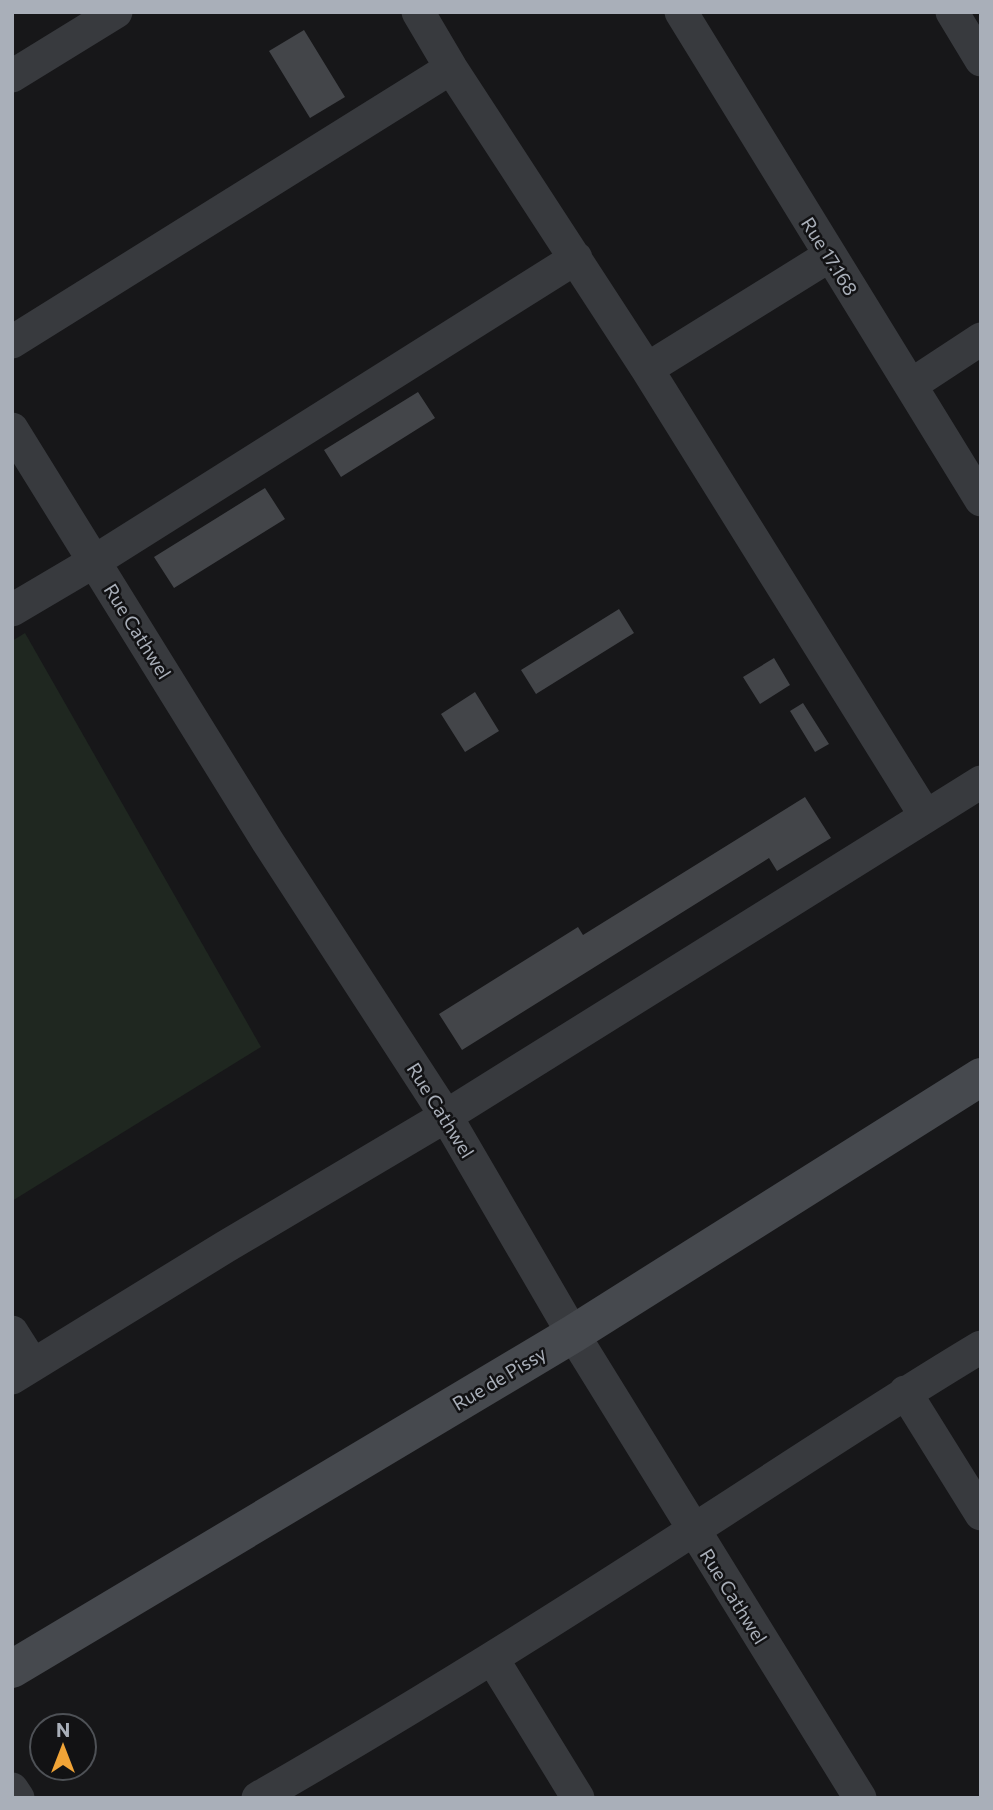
<svg xmlns="http://www.w3.org/2000/svg" width="993" height="1810" font-family="Commissioner,sans-serif">
	<rect width="100%" height="100%" fill="#171719"/>
	<!-- green -->
	<path fill="#1f2720" d="M 25,633 L 261,1047 L 12,1201 L 12,641 Z"/>
	<!-- building -->
	<path fill="#434549" d="M 304,30 L 345,97 L 310,118 L 269,51 Z
		M 418,392 L 435,418 L 341,477 L 324,450 Z
		M 265,488 L 285,519 L 174,588 L 154,557 Z
		M 619,609 L 634,633 L 536,694 L 521,670 Z
		M 774,658 L 790,685 L 760,704 L 743,677 Z
		M 475,692 L 499,731 L 465,752 L 441,714 Z
		M 803,703 L 829,744 L 815,752 L 790,711 Z
		M 805,797 L 831,838 L 777,871 L 769,858 L 462,1050 L 439,1014 L 578,927 L 583,935 Z"/>
	<g fill="none" stroke-linecap="round" stroke-linejoin="round">
		<!-- street -->
		<path stroke="#383a3e" stroke-width="33" d="M 418,12 L 451,68 L 647,369 L 925,815
			M 681,12 L 981,500
			M 952,12 L 981,60
			M 12,76 L 116,12
			M 12,342 L 451,68
			M 647,369 L 829,256
			M 911,385 L 981,339
			M 12,429 L 268,842 L 446,1116 L 573,1334 L 860,1798
			M 12,610 L 95,561 L 576,258
			M 12,1332 L 33,1365
			M 12,1378 L 225,1247 L 446,1116 L 981,782
			M 905,1392 L 981,1514
			M 492,1658 L 578,1798
			M 12,1789 L 18,1798
			M 258,1798 C 406,1713 552,1622 695,1529 C 790,1468 884,1405 981,1347"/>
		<!-- secondary -->
		<path stroke="#46494e" stroke-width="38" d="M 12,1669 L 573,1334 L 981,1077"/>
	</g>
	<g text-anchor="middle" dominant-baseline="central" stroke-width="5" stroke-linejoin="round" paint-order="stroke">
		<!-- street labels -->
		<g font-size="19" fill="#a9afb9" stroke="#121214">
			<text transform="translate(830 256) rotate(58)">Rue 17.168</text>
			<text transform="translate(138 631) rotate(58)">Rue Cathwel</text>
			<text transform="translate(441 1110) rotate(58)">Rue Cathwel</text>
			<text transform="translate(499 1378) rotate(-31)">Rue de Pissy</text>
			<text transform="translate(734 1596) rotate(58)">Rue Cathwel</text>
		</g>
	</g>
	<!-- border -->
	<rect width="993" height="1810" fill="none" stroke="#a9afb9" stroke-width="28"/>
	<!-- north arrow -->
	<g transform="translate(63 1747)"><circle r="33" fill="#121214" stroke="#4e5156" stroke-width="2"/>
	<path d="M0-5L12 26L0 18L-12 26Z" fill="#f1a437"/>
	<text y="-10" font-size="19" font-weight="bold" text-anchor="middle" fill="#a9afb9">N</text>
	</g>
</svg>
